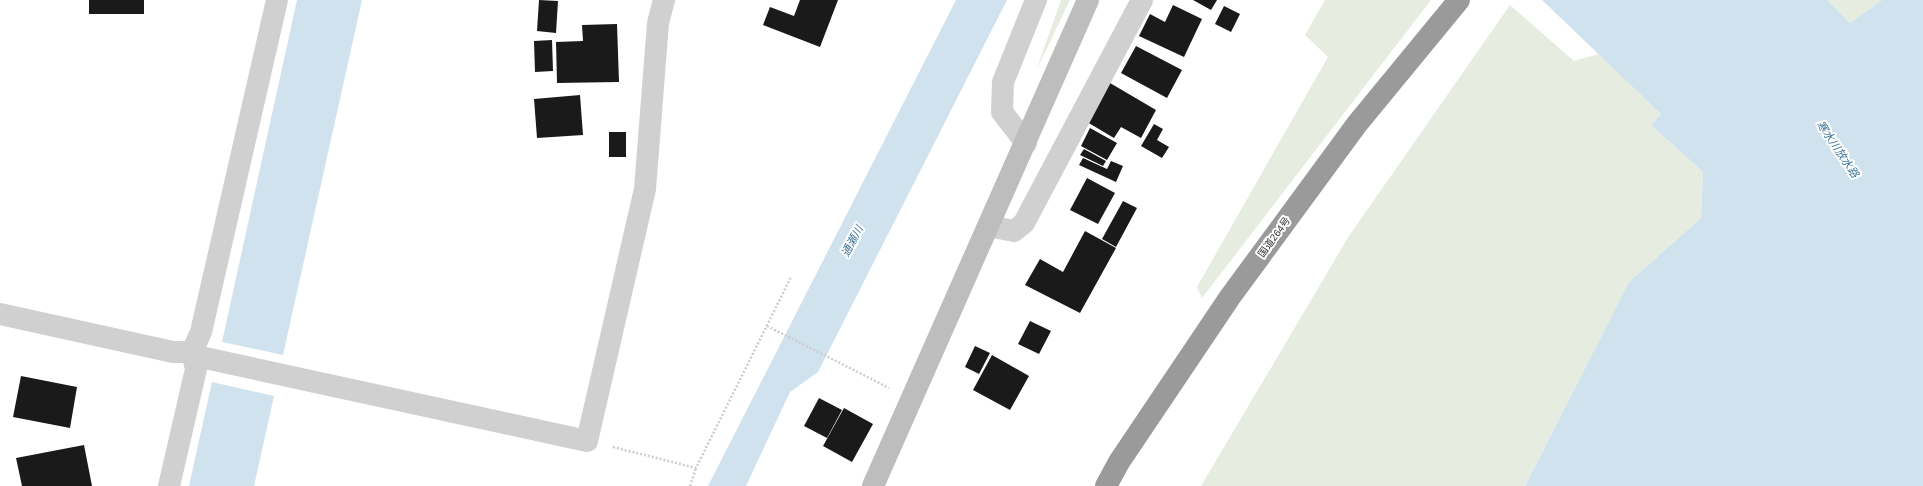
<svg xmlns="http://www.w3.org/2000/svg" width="1923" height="486" font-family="Helvetica,'Noto Sans JP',sans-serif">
	<rect width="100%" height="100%" fill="#fff"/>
	<!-- green -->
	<path fill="#e6ecdf" d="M 1061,0 L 1070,0 L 1036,71 Z
		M 1325,0 L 1431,0 L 1202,298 L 1197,287 L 1328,57 L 1305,35 Z
		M 1827,0 L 1882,0 L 1850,23 Z
		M 1510,5 L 1574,61 L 1599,54 L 1661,114 L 1651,125 L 1703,172 L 1701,218 L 1629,282 L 1525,486 L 1201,486 L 1349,236 Z"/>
	<!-- water -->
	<path fill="#cfe2ee" d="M 297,0 L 362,0 L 283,355 L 222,342 Z
		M 956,0 L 1007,0 L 818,372 L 790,392 L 746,486 L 708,486 Z
		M 1542,0 L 1827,0 L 1850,23 L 1882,0 L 1923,0 L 1923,486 L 1525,486 L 1629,282 L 1701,218 L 1703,172 L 1651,125 L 1661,114 Z
		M 212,382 L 274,396 L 254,486 L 189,486 Z"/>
	<!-- building -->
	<path fill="#1a1a1a" d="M 89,0 L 144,0 L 144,14 L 89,14 Z
		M 539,0 L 558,1 L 556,33 L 537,31 Z
		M 800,0 L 838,0 L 820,47 L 763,25 L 770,7 L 794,16 Z
		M 1193,0 L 1217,0 L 1211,10 Z
		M 1173,5 L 1202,19 L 1184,57 L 1139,36 L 1150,14 L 1165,22 Z
		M 1224,6 L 1240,14 L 1231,32 L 1215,24 Z
		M 617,24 L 619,82 L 557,83 L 556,42 L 583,41 L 582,25 Z
		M 552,40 L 553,71 L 535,72 L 534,41 Z
		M 1136,46 L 1182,70 L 1167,98 L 1121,73 Z
		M 1110,83 L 1156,110 L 1141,138 L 1121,127 L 1114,138 L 1087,122 Z
		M 580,95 L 583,135 L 537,138 L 534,99 Z
		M 1154,124 L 1163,129 L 1157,140 L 1169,147 L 1162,158 L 1141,146 Z
		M 1090,128 L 1117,143 L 1107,160 L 1081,146 Z
		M 609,132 L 626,132 L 626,157 L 609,157 Z
		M 1084,149 L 1106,161 L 1103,166 L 1080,155 Z
		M 1083,158 L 1107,169 L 1111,161 L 1123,166 L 1116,182 L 1079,165 Z
		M 1087,178 L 1115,193 L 1098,224 L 1070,210 Z
		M 1123,201 L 1137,208 L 1116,247 L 1102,239 Z
		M 1085,231 L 1116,248 L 1080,313 L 1025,285 L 1040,259 L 1063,272 Z
		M 1030,321 L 1051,331 L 1039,354 L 1018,344 Z
		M 975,346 L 990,353 L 979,374 L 965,367 Z
		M 992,355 L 1029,376 L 1010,410 L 973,390 Z
		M 21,376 L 77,387 L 70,428 L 13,417 Z
		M 819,398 L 842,410 L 827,438 L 804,426 Z
		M 844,408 L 873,424 L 852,462 L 823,446 Z
		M 84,445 L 92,486 L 22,486 L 16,458 Z"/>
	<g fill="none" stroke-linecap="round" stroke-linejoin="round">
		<!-- path -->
		<path stroke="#cdcdcd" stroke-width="2.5" stroke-dasharray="2 2" stroke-linecap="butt" d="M 767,326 L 889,388
			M 613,447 L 696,468 L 791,277
			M 690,486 L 696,468"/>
		<!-- street -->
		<path stroke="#d0d0d0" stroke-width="22" d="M 1026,143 L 1002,112 L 1003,82 L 1036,0
			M 988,226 L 1014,231 L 1024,223 L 1142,0
			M 0,314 L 173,352 L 192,352 L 205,358 L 587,441 L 645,189 L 658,23 L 664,0
			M 169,486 L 196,369 L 192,352 L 201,332 L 277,0"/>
		<!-- secondary -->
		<path stroke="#bdbdbd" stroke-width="22" d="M 873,486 L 1088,0"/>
		<!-- highway -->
		<path stroke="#9a9a9a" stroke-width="22" d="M 1106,486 L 1119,462 L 1230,297 L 1357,124 L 1459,0"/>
	</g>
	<g text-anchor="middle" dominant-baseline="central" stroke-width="4" stroke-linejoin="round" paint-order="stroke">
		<!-- street labels -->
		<g font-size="10" fill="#333" stroke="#fff">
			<text transform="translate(1274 237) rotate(-54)">国道264号</text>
		</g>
		<!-- water labels -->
		<g font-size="11" font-style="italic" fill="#3f7597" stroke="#fff">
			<text transform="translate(1838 149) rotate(56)">寒水川放水路</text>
			<text transform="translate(852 241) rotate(-62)">通瀬川</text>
		</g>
	</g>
</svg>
